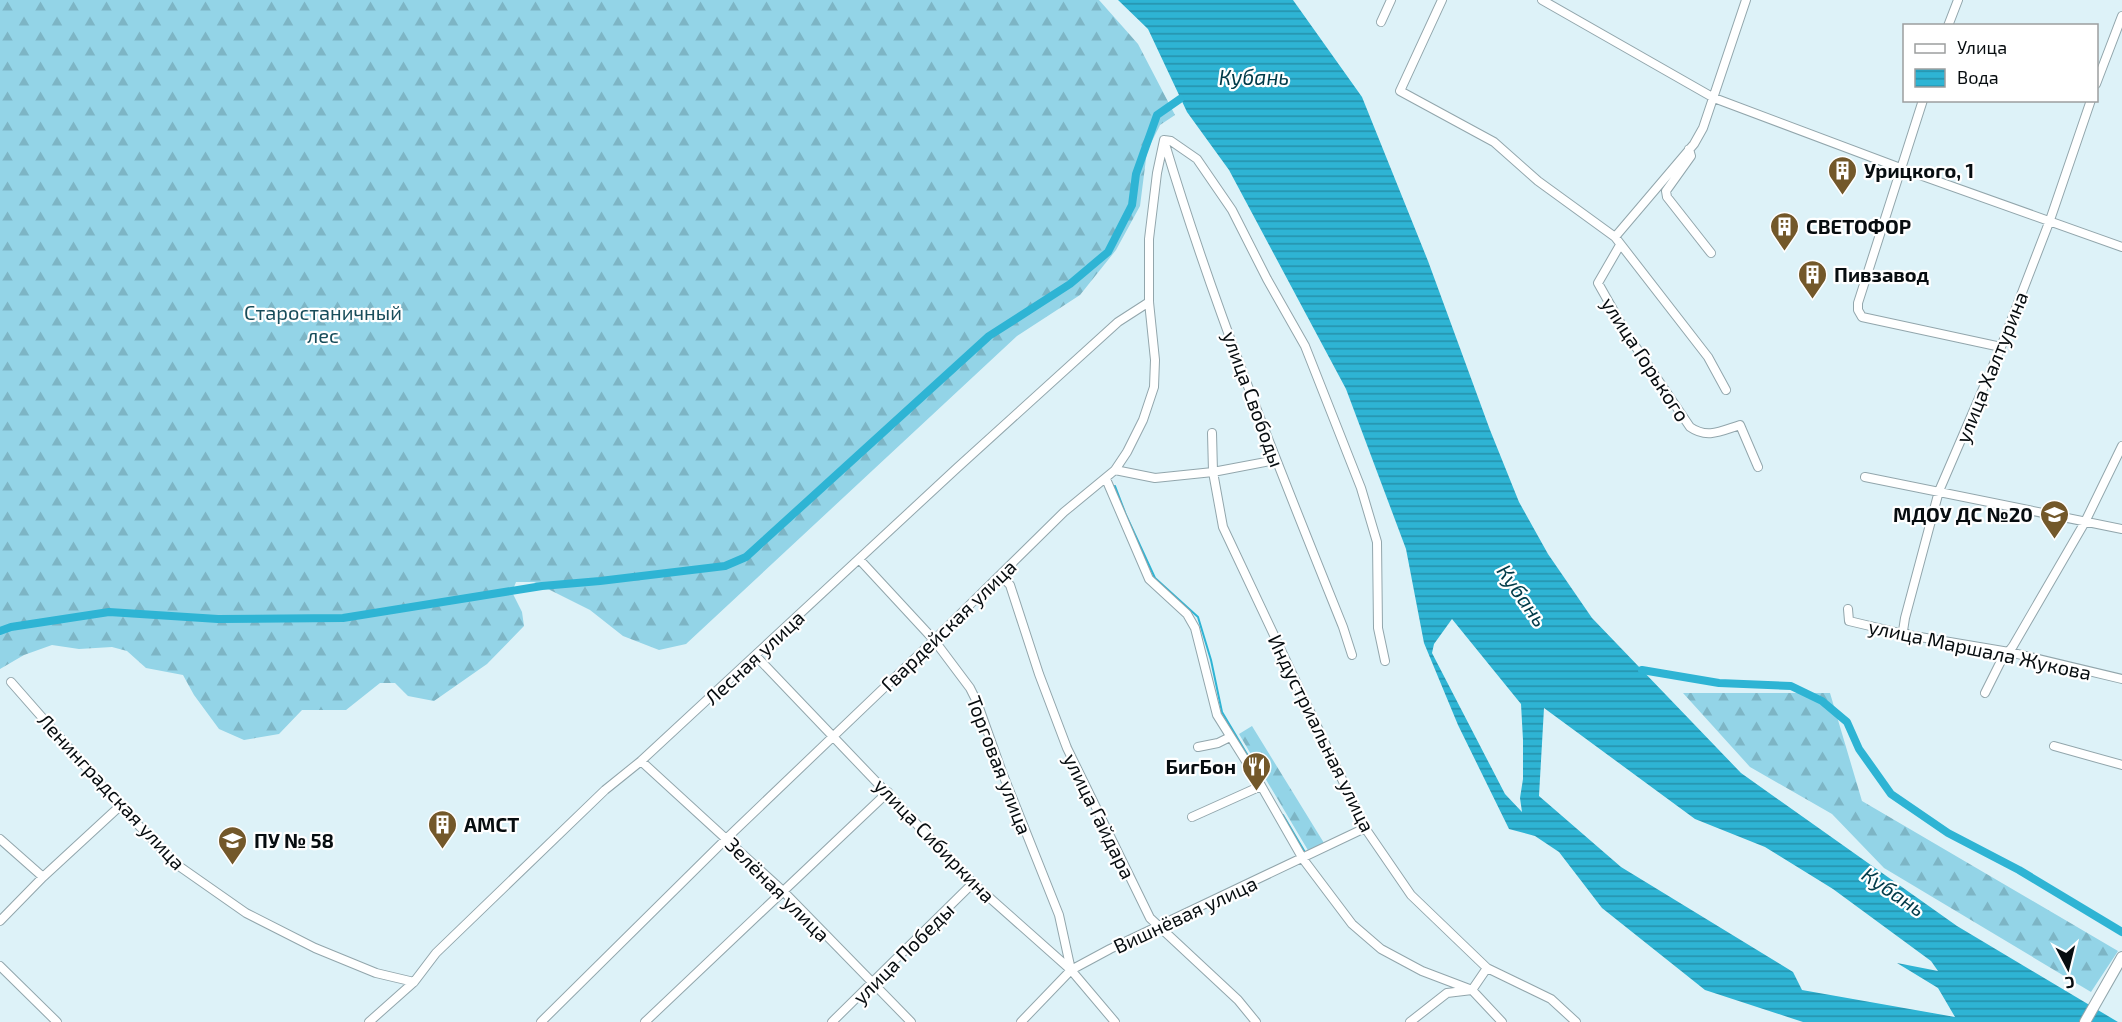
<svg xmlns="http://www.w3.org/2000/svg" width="2122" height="1022" font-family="'Exo 2',sans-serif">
	<defs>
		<pattern id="forest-firs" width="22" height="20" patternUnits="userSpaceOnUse" patternTransform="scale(1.5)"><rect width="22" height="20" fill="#93d4e7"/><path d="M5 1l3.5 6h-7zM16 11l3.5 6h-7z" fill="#7db5c5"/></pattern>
		<pattern id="water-rules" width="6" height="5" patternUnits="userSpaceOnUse" patternTransform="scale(1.5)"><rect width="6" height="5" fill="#2eb4d4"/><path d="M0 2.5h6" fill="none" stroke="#2591ab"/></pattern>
	</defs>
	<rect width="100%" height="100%" fill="#ddf2f8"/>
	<!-- forest -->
	<path fill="url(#forest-firs)" d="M 0,0 L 1099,0 L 1138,44 L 1175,115 L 1160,125 L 1147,151 L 1140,206 L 1116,250 L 1080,295 L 1017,336 L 686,644 L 659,650 L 623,636 L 590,610 L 534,582 L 516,582 L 512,592 L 522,612 L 524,626 L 487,664 L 434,701 L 408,696 L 395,683 L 380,683 L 346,710 L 302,710 L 279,734 L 244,740 L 219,729 L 194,695 L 183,675 L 146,668 L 127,651 L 112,647 L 79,649 L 52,645 L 24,655 L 0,669 Z
		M 1683,693 L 1830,693 L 1862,801 L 2118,951 L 2091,992 L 1884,868 L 1832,814 L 1750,767 Z
		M 1252,726 L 1324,843 L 1309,852 L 1239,734 Z"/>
	<!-- water -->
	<path fill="url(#water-rules)" fill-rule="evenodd" d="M 1118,0 L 1293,0 L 1362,97 L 1428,261 L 1490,430 L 1519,502 L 1548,554 L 1592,618 L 1741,773 L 1957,926 L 2118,1022 L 1803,1022 L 1705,990 L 1602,908 L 1559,852 L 1535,836 L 1509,829 L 1458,725 L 1424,643 L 1406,549 L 1346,389 L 1229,170 L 1187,112 L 1148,29 ZM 1452,619 L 1521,704 L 1523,740 L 1523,779 L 1520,798 L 1522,812 L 1505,794 L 1432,653 L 1434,644 ZM 1544,708 L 1695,819 L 1765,847 L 1833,889 L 1931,961 L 1938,971 L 1897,963 L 1938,988 L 1955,1017 L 1802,990 L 1793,972 L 1621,867 L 1539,796 Z"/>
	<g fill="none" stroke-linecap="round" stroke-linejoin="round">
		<!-- stream -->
		<path stroke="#2eb4d4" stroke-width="2" d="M 1115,486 L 1126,515 L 1155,578 L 1198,617 L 1211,660 L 1222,712 L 1254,766
			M 1283,815 L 1306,854"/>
		<!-- canal -->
		<path stroke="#2eb4d4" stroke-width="8" d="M 0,631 L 11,627 L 109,612 L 218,619 L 343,618 L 542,586 L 600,581 L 725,566 L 746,557 L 989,336 L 1070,284 L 1108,252 L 1132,205 L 1136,174 L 1157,115 L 1180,99
			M 1642,670 L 1719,683 L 1791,686 L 1822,701 L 1847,722 L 1859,749 L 1891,794 L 1948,833 L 2019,870 L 2122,932"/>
		<defs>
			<path id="minor" d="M 1442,0 L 1400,91 L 1494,142 L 1538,181 L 1615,237 L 1708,357 L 1726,390
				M 1542,0 L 1714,98 L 1903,169 L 2122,247
				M 1381,22 L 1391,0
				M 1948,26 L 1958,0
				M 2096,84 L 2122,16
				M 1923,100 L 1858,303 L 1858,310 L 1862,317 L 2001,347
				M 1164,140 L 1171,141 L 1197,159 L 1232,210 L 1267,279 L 1305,346 L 1361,488 L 1377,542 L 1378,628 L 1385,661
				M 1165,144 C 1214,308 1279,468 1343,627 L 1352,655
				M 1689,149 L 1691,156 L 1666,191 L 1667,197 L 1711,253
				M 1615,237 L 1694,144 L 1703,128 L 1746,0
				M 1620,245 L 1598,283 L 1625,331 L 1690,427 C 1707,439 1721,431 1740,425 L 1758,467
				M 1212,433 L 1213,472 L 1223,527 L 1365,828 L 1411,895 L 1487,968 L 1551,999 L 1576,1022
				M 1115,470 L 1155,478 L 1213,472 L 1276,460
				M 1865,477 L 2122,529
				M 1106,479 L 1149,579 L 1187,614 L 1195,628 L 1217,715 L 1259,782 L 1303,859 L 1352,924 L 1381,949 L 1422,971 L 1472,990 L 1502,1022
				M 859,559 L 934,640 L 970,688 L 977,702 L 1002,772 L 1059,915 L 1071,970
				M 1000,575 L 1010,585 L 1039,674 L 1067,748 L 1150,918 L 1238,1000 L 1256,1022
				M 1848,609 L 1849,621 L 1908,635 L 2009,652 L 2122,679
				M 1908,635 L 1903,631 L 1905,618 L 1939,491 L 2001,347 L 2050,220 L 2091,100
				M 756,656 L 973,883 L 1071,970 L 1115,1022
				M 11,682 L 120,806 L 176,864 L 246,913 L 315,948 L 376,973 L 414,982
				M 1985,693 L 2000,663 L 2013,646 L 2085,522 L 2122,446
				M 2054,746 L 2122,765
				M 1198,747 L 1218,743 L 1230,737
				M 641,761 L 784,892 L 911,1022
				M 1192,817 L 1261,786
				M 0,839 L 43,877
				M 0,921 L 43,877 L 120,806
				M 0,966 L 57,1022
				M 369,1022 L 414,982 L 436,953 L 605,790 L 641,761 L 957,468 L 1118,322 L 1149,302
				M 541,1022 L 727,838 L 934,640 L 1064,512 L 1115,470 L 1127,452 L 1143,420 L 1154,387 L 1155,360 L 1149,302 L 1149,239 L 1157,173 L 1164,140
				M 645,1022 L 888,792
				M 832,1022 L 973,883
				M 1021,1022 L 1071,970 L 1110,949 L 1365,828
				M 1410,1022 L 1447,993 L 1472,990 L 1487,968"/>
			<path id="secondary" d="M 2085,1022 L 2122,957"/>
		</defs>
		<!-- minor casing -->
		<use href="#minor" stroke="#92a6ac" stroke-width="10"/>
		<!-- secondary casing -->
		<use href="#secondary" stroke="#92a6ac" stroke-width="12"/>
		<!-- minor -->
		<use href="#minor" stroke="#fff" stroke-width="8"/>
		<!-- secondary -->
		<use href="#secondary" stroke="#fff" stroke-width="10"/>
	</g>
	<!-- icons -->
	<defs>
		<symbol id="building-pin" viewBox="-11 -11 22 30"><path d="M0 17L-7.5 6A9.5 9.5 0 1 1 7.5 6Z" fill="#73582a" stroke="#fff"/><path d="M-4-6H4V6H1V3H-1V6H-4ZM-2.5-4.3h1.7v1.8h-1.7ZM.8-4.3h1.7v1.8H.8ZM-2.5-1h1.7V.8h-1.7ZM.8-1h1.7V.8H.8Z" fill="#fff"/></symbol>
		<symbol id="school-pin" viewBox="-11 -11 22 30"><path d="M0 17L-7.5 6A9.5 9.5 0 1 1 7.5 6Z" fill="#73582a" stroke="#fff"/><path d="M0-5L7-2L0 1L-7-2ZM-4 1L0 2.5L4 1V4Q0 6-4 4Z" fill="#fff"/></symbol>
		<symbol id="restaurant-pin" viewBox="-11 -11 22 30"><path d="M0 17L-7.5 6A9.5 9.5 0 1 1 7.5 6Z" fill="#73582a" stroke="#fff"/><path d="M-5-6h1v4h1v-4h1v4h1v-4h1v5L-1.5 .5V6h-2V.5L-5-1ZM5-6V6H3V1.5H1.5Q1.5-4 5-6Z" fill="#fff"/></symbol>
		<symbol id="university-pin" viewBox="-11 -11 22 30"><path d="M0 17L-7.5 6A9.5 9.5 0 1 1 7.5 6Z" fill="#73582a" stroke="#fff"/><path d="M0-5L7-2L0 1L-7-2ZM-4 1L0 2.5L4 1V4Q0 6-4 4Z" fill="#fff"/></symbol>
	</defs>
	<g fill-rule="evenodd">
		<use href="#building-pin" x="1826" y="154" width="33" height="45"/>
		<use href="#building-pin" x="1768" y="210" width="33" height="45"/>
		<use href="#building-pin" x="1796" y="258" width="33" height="45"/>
		<use href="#school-pin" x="2038" y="498" width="33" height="45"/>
		<use href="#restaurant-pin" x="1240" y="750" width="33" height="45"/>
		<use href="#building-pin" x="426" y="808" width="33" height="45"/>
		<use href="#university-pin" x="216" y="824" width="33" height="45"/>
	</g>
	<g text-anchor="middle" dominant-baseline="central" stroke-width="4.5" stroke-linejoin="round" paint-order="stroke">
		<!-- poi labels -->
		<g font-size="20" font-weight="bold" fill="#070d10" stroke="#fff" text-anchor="start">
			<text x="1864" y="170">Урицкого, 1</text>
			<text x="1806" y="226">СВЕТОФОР</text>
			<text x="1834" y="274">Пивзавод</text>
			<text x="2033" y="514" text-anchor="end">МДОУ ДС №20</text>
			<text x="1236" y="766" text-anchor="end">БигБон</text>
			<text x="464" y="824">АМСТ</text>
			<text x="254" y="840">ПУ № 58</text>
		</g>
		<!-- park labels -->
		<g font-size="20" fill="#184d5b" stroke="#fff">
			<text x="323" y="312">Старостаничный<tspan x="323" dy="23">лес</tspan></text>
		</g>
		<!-- street labels -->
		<g font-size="20" fill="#070d10" stroke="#fff">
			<text transform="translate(1646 359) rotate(57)">улица Горького</text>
			<text transform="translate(1991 367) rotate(-68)">улица Халтурина</text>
			<text transform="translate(1254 399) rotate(70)">улица Свободы</text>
			<text transform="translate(948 625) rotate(-44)">Гвардейская улица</text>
			<text transform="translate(1980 649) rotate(12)">улица Маршала Жукова</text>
			<text transform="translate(754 657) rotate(-43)">Лесная улица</text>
			<text transform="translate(1322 733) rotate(64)">Индустриальная улица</text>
			<text transform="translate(1000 765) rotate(69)">Торговая улица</text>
			<text transform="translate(112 791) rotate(47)">Ленинградская улица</text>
			<text transform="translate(1100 816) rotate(64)">улица Гайдара</text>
			<text transform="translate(935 840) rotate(46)">улица Сибиркина</text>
			<text transform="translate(778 889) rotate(45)">Зелёная улица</text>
			<text transform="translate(1185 914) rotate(-25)">Вишнёвая улица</text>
			<text transform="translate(903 953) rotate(-45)">улица Победы</text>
		</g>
		<!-- water labels -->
		<g font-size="21" font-style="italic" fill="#003b49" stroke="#fff">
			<text x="1254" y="76">Кубань</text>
			<text transform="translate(1523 595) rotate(55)">Кубань</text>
			<text transform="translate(1894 891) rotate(34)">Кубань</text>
		</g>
	</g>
	<!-- legend -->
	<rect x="1903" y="24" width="195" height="78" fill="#ffffff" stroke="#9c9e9f" stroke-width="1.5"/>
	<rect x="1915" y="44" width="30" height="9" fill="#ffffff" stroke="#9c9e9f" stroke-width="1.5"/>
	<text x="1957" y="54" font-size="18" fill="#070d10">Улица</text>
	<rect x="1915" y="69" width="30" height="18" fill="url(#water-rules)" stroke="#9c9e9f" stroke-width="1.5"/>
	<text x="1957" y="84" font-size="18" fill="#070d10">Вода</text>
	<!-- north arrow -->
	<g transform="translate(2068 968) rotate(173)" stroke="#ffffff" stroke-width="4.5" paint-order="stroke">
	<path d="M0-4.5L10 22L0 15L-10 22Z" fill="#070d10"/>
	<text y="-9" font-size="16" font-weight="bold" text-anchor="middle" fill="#070d10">С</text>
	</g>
</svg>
